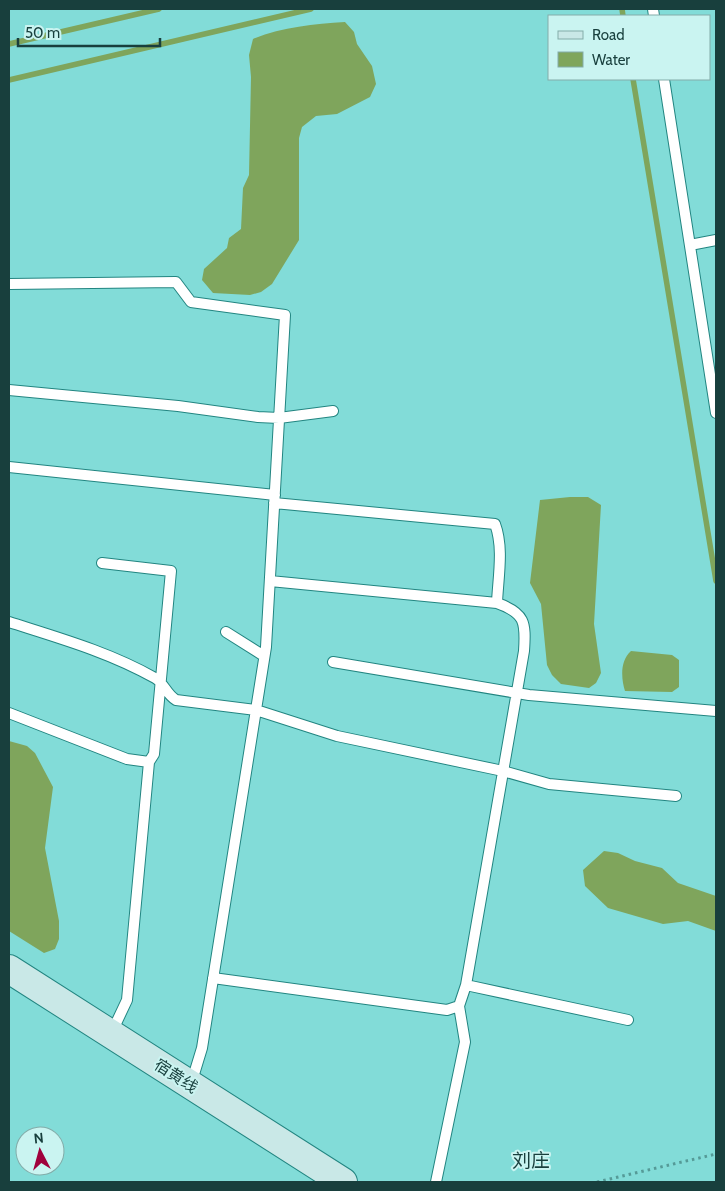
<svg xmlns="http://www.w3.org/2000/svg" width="725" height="1191" font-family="Cabin,'Noto Sans SC',sans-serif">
	<rect width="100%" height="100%" fill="#82dcd8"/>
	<!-- water -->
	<path fill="#7fa55c" d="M 345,22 L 354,32 L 357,44 L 372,66 L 376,84 L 370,97 L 337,114 L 316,116 L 302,127 L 299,138 L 299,240 L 272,284 L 261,292 L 250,295 L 213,293 L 202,280 L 204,269 L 227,248 L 229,238 L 241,229 L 243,188 L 249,175 L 251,77 L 249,55 L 253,39 C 282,27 314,24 345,22 Z
		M 570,497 L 588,497 L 601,505 L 594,624 L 601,673 L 596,683 L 589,688 L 561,684 L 552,675 L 547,665 L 541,604 L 530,583 L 540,500 Z
		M 631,651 L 672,655 L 679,660 L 679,687 L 672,692 L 625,691 C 621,678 620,661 631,651 Z
		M 9,741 L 27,746 L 35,753 L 53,787 L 45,848 L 59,921 L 59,939 L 55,949 L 44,953 L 9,931 Z
		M 604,851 L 618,853 L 635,861 L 662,868 L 678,883 L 716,896 L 716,931 L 688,921 L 663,924 L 608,908 L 585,886 L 583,870 Z"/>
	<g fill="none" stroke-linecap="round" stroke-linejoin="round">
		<!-- stream -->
		<path stroke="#7fa55c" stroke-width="5.5" d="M 622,9 L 623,16
			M 9,44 L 159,9
			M 633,79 L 716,581
			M 9,80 L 311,9"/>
		<defs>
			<path id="service" d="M 653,9 L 654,16
				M 664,79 L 716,413
				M 690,245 L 716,240
				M 9,284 L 176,282 L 191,302 L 285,315 L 266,647 L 202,1048 L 191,1084
				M 9,390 L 178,406 L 258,417 L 279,418 L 333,411
				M 9,467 L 275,495
				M 274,503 L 495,524 C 504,548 498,578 497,603
				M 9,622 C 59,638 109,652 155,678 C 164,683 166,694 176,700 L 256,710 L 337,736 L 503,771 L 549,784 L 676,796
				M 226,632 L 264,656
				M 333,662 L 529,695 L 716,711
				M 9,713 L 127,759 L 149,762 L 154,754 L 171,571 L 102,563
				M 213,978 L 447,1010 L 459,1006 L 466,985 L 524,651 C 526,622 525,613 497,603 L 270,581
				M 466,985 L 628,1020
				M 111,1034 L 127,1000 L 149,762
				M 436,1182 L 465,1042 L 459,1006"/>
			<path id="secondary" d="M 9,969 L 343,1182"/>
		</defs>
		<!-- service casing -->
		<use href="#service" stroke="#228581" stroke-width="12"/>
		<!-- secondary casing -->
		<use href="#secondary" stroke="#228581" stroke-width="30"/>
		<!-- path -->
		<path stroke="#559a97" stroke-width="3" stroke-dasharray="2.5 4" stroke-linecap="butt" d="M 597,1182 L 716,1154"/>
		<!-- service -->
		<use href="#service" stroke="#fff" stroke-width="10"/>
		<!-- secondary -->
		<use href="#secondary" stroke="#c9e8e7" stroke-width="28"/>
	</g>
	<g text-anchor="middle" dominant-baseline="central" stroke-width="4" stroke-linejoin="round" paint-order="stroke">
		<!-- street labels -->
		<g font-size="16" fill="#183f3d" stroke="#caf4f1">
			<text transform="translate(176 1076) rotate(33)">宿黄线</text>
		</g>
		<!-- quarter labels -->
		<g font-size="19" fill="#183f3d" stroke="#caf4f1">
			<text x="531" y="1160">刘庄</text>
		</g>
	</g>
	<!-- border -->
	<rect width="725" height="1191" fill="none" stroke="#183f3d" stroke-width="20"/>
	<!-- legend -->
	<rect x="548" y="15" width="162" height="65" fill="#caf4f1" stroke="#83aca9"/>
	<rect x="558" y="31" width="25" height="8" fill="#c9e8e7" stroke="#83aca9"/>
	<text x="592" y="40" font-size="15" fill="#183f3d">Road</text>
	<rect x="558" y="52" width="25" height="15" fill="#7fa55c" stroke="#83aca9"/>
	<text x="592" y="65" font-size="15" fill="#183f3d">Water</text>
	<!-- north arrow -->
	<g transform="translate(40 1151) rotate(354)"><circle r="24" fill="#caf4f1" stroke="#83aca9"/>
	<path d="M0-4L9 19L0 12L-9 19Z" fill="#a0013c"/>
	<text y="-8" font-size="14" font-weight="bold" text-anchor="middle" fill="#183f3d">N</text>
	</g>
	<!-- scale -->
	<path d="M18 38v8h142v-8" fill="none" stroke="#183f3d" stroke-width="2.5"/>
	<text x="25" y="38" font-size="15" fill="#183f3d" stroke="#caf4f1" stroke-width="4" paint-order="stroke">50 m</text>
</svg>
